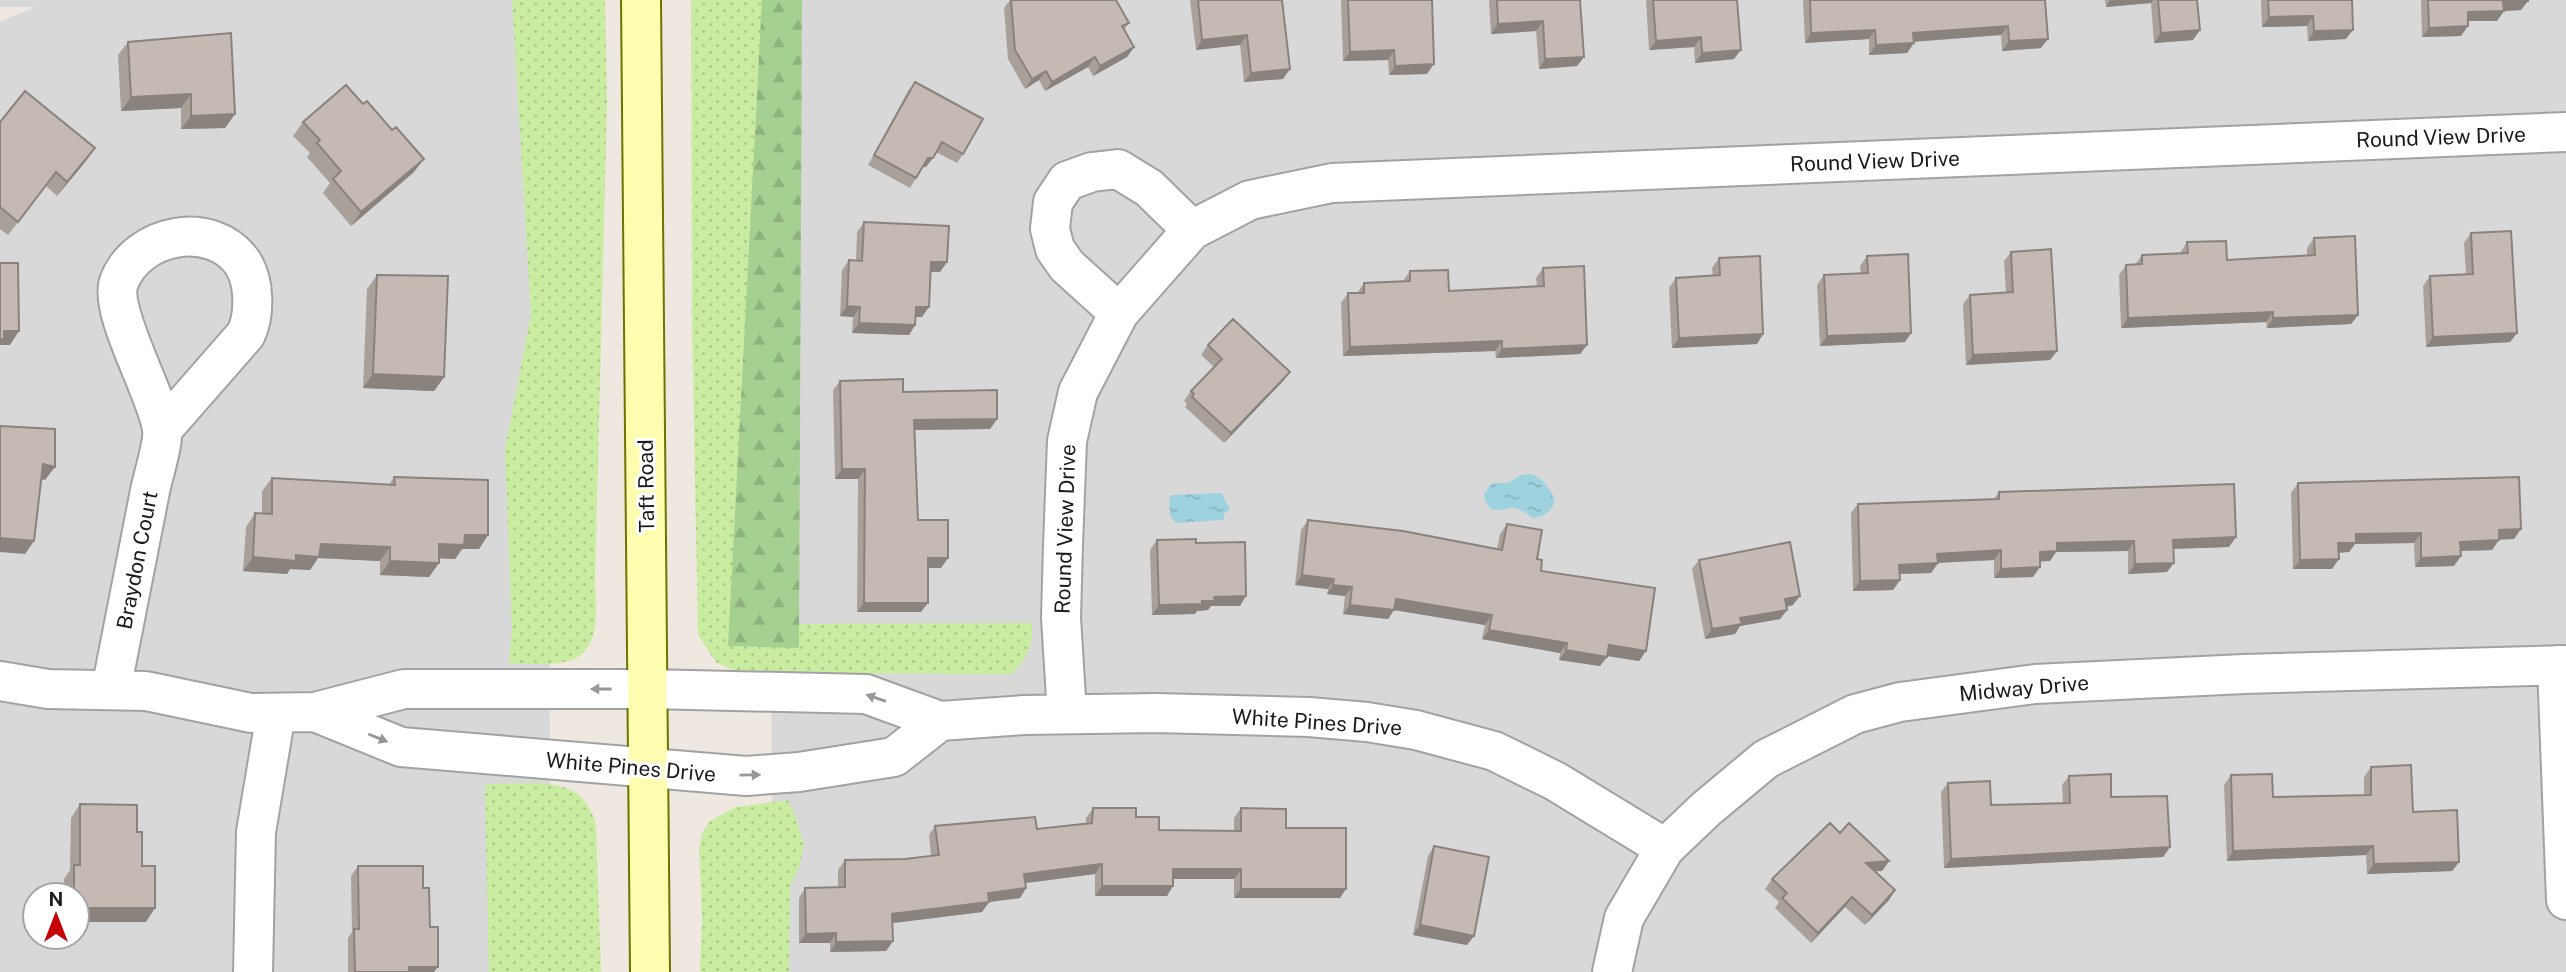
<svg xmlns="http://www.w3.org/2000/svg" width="2566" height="972" font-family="'Public Sans',sans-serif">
	<defs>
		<pattern id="grass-dots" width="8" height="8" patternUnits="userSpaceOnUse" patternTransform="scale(1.75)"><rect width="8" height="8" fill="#c9eca1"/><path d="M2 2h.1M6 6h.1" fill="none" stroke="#acca8a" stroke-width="1.8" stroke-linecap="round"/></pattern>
		<pattern id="forest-firs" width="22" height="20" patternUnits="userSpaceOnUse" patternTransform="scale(1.75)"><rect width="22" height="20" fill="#a6d091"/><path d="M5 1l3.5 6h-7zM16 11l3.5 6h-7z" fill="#8eb27c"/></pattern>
		<pattern id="water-ripples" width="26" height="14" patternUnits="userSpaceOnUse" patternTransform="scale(1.75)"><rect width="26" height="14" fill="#9dd2de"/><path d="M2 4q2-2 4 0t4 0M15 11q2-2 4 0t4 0" fill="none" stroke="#87b4be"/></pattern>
	</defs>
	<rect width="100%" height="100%" fill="#eee8e0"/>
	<!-- residential -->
	<path fill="#d9d8d8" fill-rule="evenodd" d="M 0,0 L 549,0 L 550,972 L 0,972 L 0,22 L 35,7 L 0,7 ZM 35,895 L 77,895 L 77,937 L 35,937 Z
		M 764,0 L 2566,0 L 2566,972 L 774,972 Z"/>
	<!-- grass -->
	<path fill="url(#grass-dots)" d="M 512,0 L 605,0 L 607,102 L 595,580 C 596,610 603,655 564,662 C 547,666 526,663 509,664 L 512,628 L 505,450 L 531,314 Z
		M 691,0 L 762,0 L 799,647 L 799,624 L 1032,623 C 1033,646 1028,659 1011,674 L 738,673 L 716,662 L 698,635 L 692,322 Z
		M 540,783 C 571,787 587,792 596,825 L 601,972 L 489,972 L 485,784 Z
		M 788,800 L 796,818 L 804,845 L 799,868 L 790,886 L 789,972 L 700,972 L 702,913 L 699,849 L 702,834 L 709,822 L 735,807 Z"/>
	<!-- forest -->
	<path fill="url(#forest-firs)" d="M 762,0 L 802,0 L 799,648 L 728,646 Z"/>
	<!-- water -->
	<path fill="url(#water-ripples)" d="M 1531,474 C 1545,479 1549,488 1555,501 C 1551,512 1544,517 1533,518 C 1505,498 1515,514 1491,509 L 1485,501 L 1484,494 L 1492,483 L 1508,483 L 1521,475 Z
		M 1222,493 L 1230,510 L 1224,513 L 1224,520 L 1176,523 L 1170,516 L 1169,499 L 1172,495 Z"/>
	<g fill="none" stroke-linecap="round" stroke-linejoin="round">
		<defs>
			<path id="street" d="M 1119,313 L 1067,266 L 1055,249 L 1050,229 L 1053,202 L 1067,181 L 1092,172 L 1118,169 L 1149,188 L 1192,230
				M 2557,665 L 2566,900
				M 0,681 L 48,689 L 146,691 L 251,713 L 315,712 L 404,689 L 648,689 L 866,694 L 940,721 L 1024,715 L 1156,713 L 1309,717 L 1367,722 L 1416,730 L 1494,751 L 1555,781 L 1665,848
				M 111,690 C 124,624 137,558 150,491 C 153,476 164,442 162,429 C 157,393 108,311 119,282 C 137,234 211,219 242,262 C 255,281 255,314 246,334 L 162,430
				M 315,712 L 401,747 L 746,776 L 799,772 L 894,757 L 940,721
				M 1067,714 L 1061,618 L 1063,545 L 1067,441 L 1078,392 L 1119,313 L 1192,230 L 1250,200 L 1332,183 L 2566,132
				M 253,972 L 256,832 L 276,713
				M 1612,972 L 1624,918 L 1665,848 L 1706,809 L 1766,759 L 1855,714 L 1900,702 L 2035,684 L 2244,674 L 2566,665"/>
			<path id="secondary" d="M 641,0 L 650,972"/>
		</defs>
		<!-- street casing -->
		<use href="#street" stroke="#a2a2a2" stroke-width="42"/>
		<!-- secondary casing -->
		<use href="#secondary" stroke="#6d7400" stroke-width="42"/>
		<!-- street -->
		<use href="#street" stroke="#fff" stroke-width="38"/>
		<!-- secondary -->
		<use href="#secondary" stroke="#fcfdae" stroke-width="38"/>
	</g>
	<!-- wall -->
	<path fill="#a9a09a" d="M 1010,0 L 1116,0 L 1129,23 L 1124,30 L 1134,47 L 1127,57 L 1093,76 L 1088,67 L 1045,91 L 1039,80 L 1025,89 L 1008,59 L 1004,8 Z
		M 1190,0 L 1282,0 L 1283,79 L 1244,82 L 1240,45 L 1196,50 Z
		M 1341,0 L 1432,0 L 1427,74 L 1389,75 L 1388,60 L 1343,61 Z
		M 1489,0 L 1580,0 L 1584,57 L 1577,66 L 1539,69 L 1536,31 L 1491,34 Z
		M 1646,0 L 1737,0 L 1734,59 L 1695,63 L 1694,47 L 1649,50 Z
		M 1803,0 L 2045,0 L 2041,48 L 2002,51 L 2001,35 L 1914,42 L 1907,53 L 1869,55 L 1869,39 L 1805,43 Z
		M 2105,0 L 2197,0 L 2193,40 L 2154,43 L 2151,3 L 2106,7 Z
		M 2261,0 L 2352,0 L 2346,39 L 2308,41 L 2307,26 L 2262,27 Z
		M 2421,0 L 2528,0 L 2521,10 L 2504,11 L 2497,21 L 2468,21 L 2461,36 L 2422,37 Z
		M 128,42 L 235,114 L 225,128 L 181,129 L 181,108 L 121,111 L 118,55 Z
		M 915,82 L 963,154 L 957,163 L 936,152 L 926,167 L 923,167 L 910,188 L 868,165 L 908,91 Z
		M 0,122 L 95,148 L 85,162 L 57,196 L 46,186 L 8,235 L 0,229 Z
		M 303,122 L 414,172 L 351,226 L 323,193 L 330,183 L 307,157 L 310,153 L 293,136 Z
		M 864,222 L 947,262 L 940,272 L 931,272 L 922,317 L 916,317 L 915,325 L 909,335 L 852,333 L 853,317 L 840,316 L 842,270 L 849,260 L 856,260 L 857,232 Z
		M 2471,233 L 2517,333 L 2510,342 L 2426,347 L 2423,286 L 2430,276 L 2466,274 L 2464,243 Z
		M 2314,238 L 2358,315 L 2351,324 L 2267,328 L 2266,322 L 2121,328 L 2119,275 L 2126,265 L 2135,265 L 2142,255 L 2180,253 L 2187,242 L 2227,260 L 2307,256 L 2307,248 Z
		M 2011,252 L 2057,351 L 2050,360 L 1966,365 L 1963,304 L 1970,295 L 2006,292 L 2004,261 Z
		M 1867,256 L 1911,333 L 1905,342 L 1820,346 L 1817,285 L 1824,275 L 1861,274 L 1860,266 Z
		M 1719,258 L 1763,334 L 1757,344 L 1672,348 L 1669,288 L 1676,278 L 1713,276 L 1712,268 Z
		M 1543,268 L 1587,345 L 1580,354 L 1496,358 L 1495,351 L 1343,356 L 1341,303 L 1348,293 L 1357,293 L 1364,283 L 1403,281 L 1410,271 L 1449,291 L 1537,286 L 1536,278 Z
		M 377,275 L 444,377 L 434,391 L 363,388 L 367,289 Z
		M 1208,345 L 1290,372 L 1283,381 L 1224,443 L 1185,407 L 1187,404 L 1184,401 L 1191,391 L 1214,367 L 1201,355 Z
		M 840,381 L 903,392 L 997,419 L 990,429 L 915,430 L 918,520 L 941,568 L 928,568 L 921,612 L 857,612 L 858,479 L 835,479 L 833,390 Z
		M 394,477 L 488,535 L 479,549 L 462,549 L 455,559 L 439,558 L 439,563 L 429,577 L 380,575 L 380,561 L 318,558 L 310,570 L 290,569 L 287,574 L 243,571 L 246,527 L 255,513 L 262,514 L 262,491 L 272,478 L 389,485 Z
		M 2298,483 L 2514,539 L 2499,539 L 2492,550 L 2461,551 L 2454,566 L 2415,567 L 2414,543 L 2355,544 L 2349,552 L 2339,553 L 2332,569 L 2293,569 L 2291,493 Z
		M 1999,492 L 2229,547 L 2173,549 L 2167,572 L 2128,574 L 2128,551 L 2056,552 L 2050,561 L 2040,561 L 2033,577 L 1994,578 L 1994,560 L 1938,563 L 1931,573 L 1900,574 L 1900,580 L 1893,590 L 1853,591 L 1851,513 L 1858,504 L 1994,499 Z
		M 1308,520 L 1497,549 L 1500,534 L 1507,524 L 1537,559 L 1541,571 L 1646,651 L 1639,661 L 1607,656 L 1600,666 L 1559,660 L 1560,653 L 1482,639 L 1485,625 L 1394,610 L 1388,619 L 1343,614 L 1345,596 L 1327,594 L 1328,589 L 1295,585 L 1301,530 Z
		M 1157,540 L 1196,543 L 1240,606 L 1211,606 L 1208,610 L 1197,611 L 1195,614 L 1152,615 L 1150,550 Z
		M 1699,560 L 1793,605 L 1787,607 L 1787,610 L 1780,619 L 1740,626 L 1735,634 L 1705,639 L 1692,569 Z
		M 2371,767 L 2413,812 L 2459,862 L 2452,871 L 2367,874 L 2366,855 L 2227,861 L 2224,785 L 2231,775 L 2273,797 L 2364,795 L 2364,777 Z
		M 2069,776 L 2111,797 L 2170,847 L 2163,857 L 1944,868 L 1941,792 L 1948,783 L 1991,805 L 2063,803 L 2062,785 Z
		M 80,804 L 137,832 L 142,866 L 146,922 L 77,922 L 77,895 L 64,895 L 64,879 L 70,870 L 71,818 Z
		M 1093,808 L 1136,817 L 1159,830 L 1234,831 L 1234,818 L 1241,808 L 1286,828 L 1340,898 L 1234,898 L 1234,879 L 1173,879 L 1167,896 L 1095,896 L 1095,874 L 1026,883 L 1026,888 L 1020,898 L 989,902 L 982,912 L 892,923 L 893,941 L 886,951 L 830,952 L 830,943 L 799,943 L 799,898 L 805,888 L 838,888 L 838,870 L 845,860 L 905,859 L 931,856 L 929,835 L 935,826 L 1037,829 L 1086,824 L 1086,818 Z
		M 1840,833 L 1889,861 L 1882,871 L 1875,871 L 1895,890 L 1889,900 L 1865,925 L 1845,907 L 1811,943 L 1775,908 L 1779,902 L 1765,889 L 1772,879 Z
		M 1434,846 L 1474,936 L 1467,945 L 1413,935 L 1428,856 Z
		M 358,866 L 423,888 L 430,927 L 434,972 L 348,972 L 348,938 L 352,932 L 351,876 Z"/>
	<!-- shaded-wall -->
	<path fill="#8a827d" d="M 2110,0 L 2153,0 L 2151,3 L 2106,7 Z
		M 2528,1 L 2521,10 L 2504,11 L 2497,21 L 2461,21 L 2468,12 L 2503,2 Z
		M 2313,16 L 2307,26 L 2262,27 L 2269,17 Z
		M 1543,21 L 1536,31 L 1491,34 L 1498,24 Z
		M 2008,26 L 2001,35 L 1907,42 L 1913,33 Z
		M 2468,26 L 2461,36 L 2422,37 L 2429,28 Z
		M 1875,30 L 1869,39 L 1805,43 L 1811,33 Z
		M 2200,30 L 2193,40 L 2154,43 L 2161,33 Z
		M 2353,30 L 2346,39 L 2308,41 L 2314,31 Z
		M 1247,35 L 1240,45 L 1196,50 L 1202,40 Z
		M 1701,37 L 1694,47 L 1649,50 L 1656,41 Z
		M 2048,39 L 2041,48 L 2002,51 L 2009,41 Z
		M 1914,43 L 1907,53 L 1869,55 L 1876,45 Z
		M 1134,47 L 1127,57 L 1093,76 L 1100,66 Z
		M 1394,50 L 1388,60 L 1343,61 L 1350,52 Z
		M 1741,50 L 1734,59 L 1695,63 L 1702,53 Z
		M 1095,57 L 1088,67 L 1045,91 L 1052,82 Z
		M 1584,57 L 1577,66 L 1539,69 L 1545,59 Z
		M 1434,64 L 1427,74 L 1389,75 L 1395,66 Z
		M 1290,69 L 1283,79 L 1244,82 L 1251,73 Z
		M 1046,71 L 1039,80 L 1025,89 L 1032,79 Z
		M 191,94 L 181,108 L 121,111 L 131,97 Z
		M 235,114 L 225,128 L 181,129 L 191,116 Z
		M 95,148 L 85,162 L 57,196 L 67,182 Z
		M 928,158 L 933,158 L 926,167 L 921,167 Z
		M 424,159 L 414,172 L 351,226 L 361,212 Z
		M 931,262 L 947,262 L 940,272 L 925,271 Z
		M 847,306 L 860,307 L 853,317 L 840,316 Z
		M 916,307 L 929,307 L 922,317 L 910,317 Z
		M 2273,312 L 2266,322 L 2121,328 L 2128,318 Z
		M 2358,315 L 2351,324 L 2267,328 L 2273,318 Z
		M 859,323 L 915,325 L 909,335 L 852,333 Z
		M 4,331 L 19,331 L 10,345 L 0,345 L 0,337 Z
		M 1911,333 L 1905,342 L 1820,346 L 1827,336 Z
		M 2517,333 L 2510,342 L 2426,347 L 2433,337 Z
		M 1763,334 L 1757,344 L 1672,348 L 1679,338 Z
		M 1502,341 L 1495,351 L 1343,356 L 1350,347 Z
		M 1587,345 L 1580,354 L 1496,358 L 1502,349 Z
		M 2057,351 L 2050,360 L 1966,365 L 1973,355 Z
		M 1290,372 L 1283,381 L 1224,443 L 1231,433 Z
		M 373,374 L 444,377 L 434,391 L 363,388 Z
		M 997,419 L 990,429 L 907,430 L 914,420 Z
		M 43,464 L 55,467 L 45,480 L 34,478 Z
		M 842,469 L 865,469 L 858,479 L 835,479 Z
		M 2521,529 L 2514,539 L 2492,540 L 2499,530 Z
		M 2421,533 L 2414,543 L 2355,544 L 2349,552 L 2331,553 L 2338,543 L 2356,534 Z
		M 465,535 L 488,535 L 479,549 L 462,549 L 455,559 L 430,558 L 439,544 Z
		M 2236,537 L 2229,547 L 2166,549 L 2173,540 Z
		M 0,538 L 34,541 L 25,554 L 0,552 Z
		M 2499,540 L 2492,550 L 2454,551 L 2460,542 Z
		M 2134,541 L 2128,551 L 2056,552 L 2050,561 L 2033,562 L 2040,552 L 2057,543 Z
		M 321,544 L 390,547 L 380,561 L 318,558 L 310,570 L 290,569 L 287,574 L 243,571 L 253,557 L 296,555 Z
		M 2001,550 L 1994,560 L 1930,563 L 1937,554 Z
		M 2461,556 L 2454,566 L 2415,567 L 2421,558 Z
		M 928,558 L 948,558 L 941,568 L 921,568 Z
		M 2339,559 L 2332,569 L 2293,569 L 2300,560 Z
		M 390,561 L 439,563 L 429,577 L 380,575 Z
		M 1938,563 L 1931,573 L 1892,574 L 1899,565 Z
		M 2174,563 L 2167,572 L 2128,574 L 2135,564 Z
		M 2040,567 L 2033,577 L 1994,578 L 2001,569 Z
		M 1302,575 L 1334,579 L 1328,589 L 1295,585 Z
		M 1900,580 L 1893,590 L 1853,591 L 1860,581 Z
		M 1333,585 L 1352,587 L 1345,596 L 1327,594 Z
		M 1246,596 L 1240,606 L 1211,606 L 1208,610 L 1197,611 L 1195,614 L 1152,615 L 1159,605 L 1202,601 L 1214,597 Z
		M 1800,596 L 1793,605 L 1779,608 L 1785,599 Z
		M 1396,599 L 1492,615 L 1485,625 L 1394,610 L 1388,619 L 1343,614 L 1350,605 Z
		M 864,603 L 928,603 L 921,612 L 857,612 Z
		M 1787,610 L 1780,619 L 1740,626 L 1735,634 L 1705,639 L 1712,629 L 1740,618 Z
		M 1489,630 L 1567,643 L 1560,653 L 1482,639 Z
		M 1609,645 L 1646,651 L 1639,661 L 1602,655 Z
		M 1566,650 L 1607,657 L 1600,666 L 1559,660 Z
		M 2373,846 L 2366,855 L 2227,861 L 2233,851 Z
		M 2170,847 L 2163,857 L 1944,868 L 1951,859 Z
		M 1889,861 L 1882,871 L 1859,872 L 1866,863 Z
		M 2459,862 L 2452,871 L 2367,874 L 2374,864 Z
		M 1102,864 L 1095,874 L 1018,884 L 1024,874 Z
		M 1173,869 L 1241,869 L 1234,879 L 1167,879 Z
		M 1102,886 L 1173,886 L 1167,896 L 1095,896 Z
		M 1026,888 L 1020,898 L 981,903 L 988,893 Z
		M 1241,889 L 1346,889 L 1340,898 L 1234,898 Z
		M 1895,890 L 1889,900 L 1865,925 L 1872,915 Z
		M 1852,897 L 1845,907 L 1811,943 L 1818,933 Z
		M 989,902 L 982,912 L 885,924 L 892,914 Z
		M 77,908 L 155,908 L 146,922 L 77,922 Z
		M 1420,925 L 1474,936 L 1467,945 L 1413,935 Z
		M 836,933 L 830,943 L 799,943 L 806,934 Z
		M 893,941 L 886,951 L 830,952 L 836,942 Z
		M 409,967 L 438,967 L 434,972 L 405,972 Z"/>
	<!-- building -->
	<path fill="#c5bab3" stroke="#8a827d" stroke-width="2" d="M 1011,0 L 1116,0 L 1129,23 L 1122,26 L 1134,47 L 1100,66 L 1095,57 L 1052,82 L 1046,71 L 1032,79 L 1015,50 Z
		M 1198,0 L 1282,0 L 1290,69 L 1251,73 L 1247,35 L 1202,40 Z
		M 1348,0 L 1432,0 L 1434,64 L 1395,66 L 1394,50 L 1350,52 Z
		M 1497,0 L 1580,0 L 1584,57 L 1545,59 L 1543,21 L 1498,24 Z
		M 1653,0 L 1737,0 L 1741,50 L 1702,53 L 1701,37 L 1656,41 Z
		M 1810,0 L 2045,0 L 2048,39 L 2009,41 L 2008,26 L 1913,33 L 1914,43 L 1876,45 L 1875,30 L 1811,33 Z
		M 2158,0 L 2197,0 L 2200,30 L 2161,33 Z
		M 2268,0 L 2352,0 L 2353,30 L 2314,31 L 2313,16 L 2269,17 Z
		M 2428,0 L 2528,0 L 2528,1 L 2503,2 L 2504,11 L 2468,12 L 2468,26 L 2429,28 Z
		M 231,33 L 235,114 L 191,116 L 191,94 L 131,97 L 128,42 Z
		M 915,82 L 983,119 L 963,154 L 942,142 L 933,158 L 928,158 L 916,178 L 874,155 Z
		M 346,85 L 363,104 L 367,101 L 392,130 L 396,127 L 424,159 L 361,212 L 333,179 L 341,171 L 317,143 L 320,140 L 303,122 Z
		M 25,91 L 95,148 L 67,182 L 56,172 L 18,222 L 0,207 L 0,122 Z
		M 864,222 L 949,226 L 947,262 L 931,262 L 929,307 L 916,307 L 915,325 L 859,323 L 860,307 L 847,306 L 849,260 L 862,261 Z
		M 2511,231 L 2517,333 L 2433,337 L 2430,276 L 2473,274 L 2471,233 Z
		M 2355,236 L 2358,315 L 2273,318 L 2273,312 L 2128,318 L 2126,265 L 2142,264 L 2142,255 L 2188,253 L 2187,242 L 2226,241 L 2227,260 L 2315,255 L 2314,238 Z
		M 2051,249 L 2057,351 L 1973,355 L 1970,295 L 2013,292 L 2011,252 Z
		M 1908,254 L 1911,333 L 1827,336 L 1824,275 L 1868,273 L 1867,256 Z
		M 1760,256 L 1763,334 L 1679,338 L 1676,278 L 1720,275 L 1719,258 Z
		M 0,263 L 18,263 L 19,331 L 4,331 L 4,339 L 0,339 Z
		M 1584,266 L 1587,345 L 1502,349 L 1502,341 L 1350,347 L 1348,293 L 1364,293 L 1364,283 L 1410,281 L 1410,271 L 1448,270 L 1449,291 L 1544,286 L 1543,268 Z
		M 377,275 L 448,276 L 444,377 L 373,374 Z
		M 1233,319 L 1290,372 L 1231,433 L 1192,397 L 1194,394 L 1191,391 L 1222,359 L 1208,345 Z
		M 903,379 L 903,392 L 997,390 L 997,419 L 914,420 L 918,520 L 948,520 L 948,558 L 928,558 L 928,603 L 864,603 L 865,469 L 842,469 L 840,381 Z
		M 0,426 L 55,429 L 55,467 L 43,464 L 34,541 L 0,538 Z
		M 394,477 L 488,480 L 488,535 L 465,535 L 464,545 L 439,544 L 439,563 L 390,561 L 390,547 L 321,544 L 319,557 L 296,555 L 296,561 L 253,557 L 255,513 L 272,514 L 272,478 L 395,485 Z
		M 2519,477 L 2521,529 L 2499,530 L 2499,540 L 2460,542 L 2461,556 L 2421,558 L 2421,533 L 2356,534 L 2356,543 L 2338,543 L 2339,559 L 2300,560 L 2298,483 Z
		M 2234,484 L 2236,537 L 2173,540 L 2174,563 L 2135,564 L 2134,541 L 2057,543 L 2057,551 L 2040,552 L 2040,567 L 2001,569 L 2001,550 L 1937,554 L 1938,563 L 1899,565 L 1900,580 L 1860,581 L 1858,504 L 1999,499 L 1999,492 Z
		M 1308,520 L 1403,531 L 1502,550 L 1507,524 L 1542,530 L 1537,559 L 1542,560 L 1541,571 L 1655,588 L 1646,651 L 1609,645 L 1607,657 L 1566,650 L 1567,643 L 1489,630 L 1492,615 L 1396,599 L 1394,610 L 1350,605 L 1352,587 L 1333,585 L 1334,579 L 1302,575 Z
		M 1196,539 L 1196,543 L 1245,542 L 1246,596 L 1214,597 L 1215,601 L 1202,601 L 1202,604 L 1159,605 L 1157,540 Z
		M 1790,542 L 1800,596 L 1785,599 L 1787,610 L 1740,618 L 1742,624 L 1712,629 L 1699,560 Z
		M 2411,765 L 2413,812 L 2457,810 L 2459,862 L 2374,864 L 2373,846 L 2233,851 L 2231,775 L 2272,774 L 2273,797 L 2371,795 L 2371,767 Z
		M 2111,774 L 2111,797 L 2167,796 L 2170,847 L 1951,859 L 1948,783 L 1990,781 L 1991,805 L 2070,803 L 2069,776 Z
		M 80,804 L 137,805 L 137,832 L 142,832 L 142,866 L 155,866 L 155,908 L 77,908 L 77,895 L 74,895 L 74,865 L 80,865 Z
		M 1093,808 L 1136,808 L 1136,817 L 1159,817 L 1159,830 L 1241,831 L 1241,808 L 1286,809 L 1286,828 L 1346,828 L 1346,889 L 1241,889 L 1241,869 L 1173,869 L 1173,886 L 1102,886 L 1102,864 L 1024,874 L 1026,888 L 988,893 L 989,902 L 892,914 L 893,941 L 836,942 L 836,933 L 806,934 L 805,888 L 845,887 L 845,860 L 905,859 L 939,855 L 935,826 L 1035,817 L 1037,829 L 1092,823 Z
		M 1830,823 L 1840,833 L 1849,823 L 1889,861 L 1866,863 L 1895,890 L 1872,915 L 1852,897 L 1818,933 L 1782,898 L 1787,893 L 1772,879 Z
		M 1434,846 L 1489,857 L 1474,936 L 1420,925 Z
		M 358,866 L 423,866 L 423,888 L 429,888 L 430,927 L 438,927 L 438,967 L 409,967 L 409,972 L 355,972 L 354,929 L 359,929 Z"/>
	<!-- one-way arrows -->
	<defs><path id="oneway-solid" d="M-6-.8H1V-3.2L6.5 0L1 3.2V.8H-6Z" transform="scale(1.75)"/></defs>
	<g fill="#989898">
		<use href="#oneway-solid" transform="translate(601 689) rotate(180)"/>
		<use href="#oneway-solid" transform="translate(876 698) rotate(-161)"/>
		<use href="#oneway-solid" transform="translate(378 738) rotate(22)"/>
		<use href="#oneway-solid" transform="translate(750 775) rotate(-1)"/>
	</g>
	<g text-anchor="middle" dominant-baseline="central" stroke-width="6" stroke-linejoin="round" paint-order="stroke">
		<!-- street labels -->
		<g font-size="21" fill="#1b1b1b" stroke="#fff">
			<text transform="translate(2441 137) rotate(-2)">Round View Drive</text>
			<text transform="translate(1875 161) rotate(-2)">Round View Drive</text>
			<text transform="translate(646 486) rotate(-91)">Taft Road</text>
			<text transform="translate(1065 529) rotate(-88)">Round View Drive</text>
			<text transform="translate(137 560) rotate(-79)">Braydon Court</text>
			<text transform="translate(2024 688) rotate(-5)">Midway Drive</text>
			<text transform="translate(1317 722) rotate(4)">White Pines Drive</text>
			<text transform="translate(631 767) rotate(5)">White Pines Drive</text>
		</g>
	</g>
	<!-- north arrow -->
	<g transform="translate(56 916)"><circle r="33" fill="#ffffff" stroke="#a4a4a4" stroke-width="2"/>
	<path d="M0-5L12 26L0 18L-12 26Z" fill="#c60009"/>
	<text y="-10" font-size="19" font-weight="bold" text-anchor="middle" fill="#1b1b1b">N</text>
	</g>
</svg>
